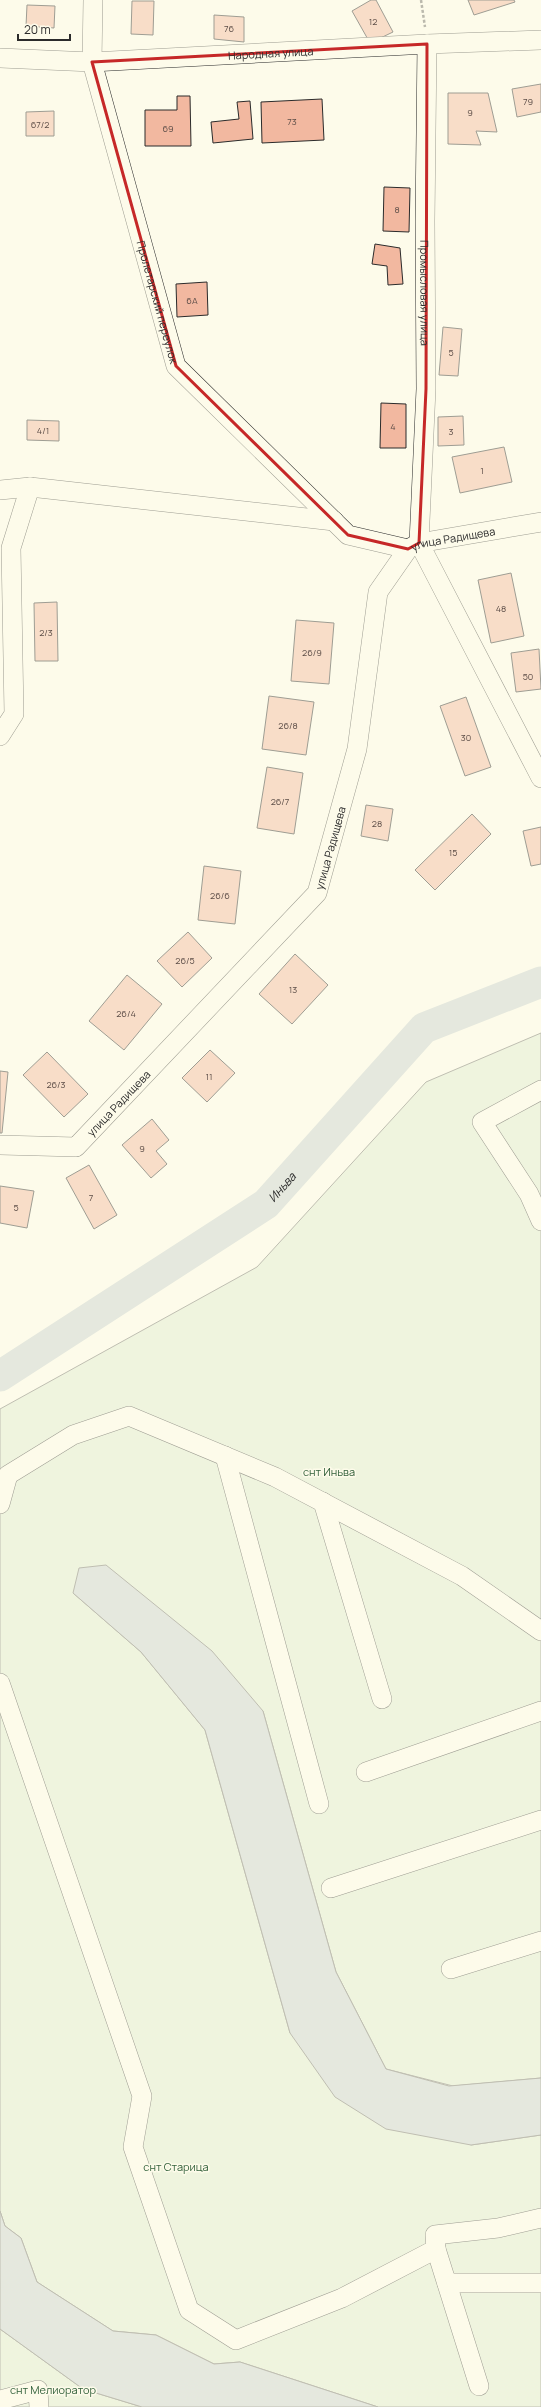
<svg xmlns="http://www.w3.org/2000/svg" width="541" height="2407" font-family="Manrope,sans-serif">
	<rect width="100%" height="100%" fill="#fdfbea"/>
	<!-- green -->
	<path fill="#deebd1" stroke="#74746e" d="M 541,1033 L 541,2078 L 453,2086 L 386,2069 L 336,1972 L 263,1711 L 73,1593 L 141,1652 L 205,1730 L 290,2033 L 471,2145 L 541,2135 L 541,2407 L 378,2407 L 240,2362 L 214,2364 L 156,2335 L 113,2331 L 37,2282 L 21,2238 L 5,2226 L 0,2211 L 0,1409 L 257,1267 L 426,1082 Z
		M 0,2329 L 83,2389 L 142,2407 L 0,2407 Z"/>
	<!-- water -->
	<path fill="#c7d0d0" stroke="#74746e" d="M 106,1565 L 212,1651 L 263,1711 L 336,1972 L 386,2069 L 449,2086 L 541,2078 L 541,2135 L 471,2145 L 386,2129 L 335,2097 L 290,2033 L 205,1730 L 141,1652 L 73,1593 L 79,1568 Z
		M 0,2211 L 5,2226 L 21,2238 L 37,2282 L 113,2331 L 156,2335 L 214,2364 L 240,2362 L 378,2407 L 142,2407 L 83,2389 L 0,2329 Z"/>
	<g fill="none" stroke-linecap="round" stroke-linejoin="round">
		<!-- river -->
		<path stroke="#c7d0d0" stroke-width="31" id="s1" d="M 0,1376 L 266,1204 L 424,1028 L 541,982"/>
	</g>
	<!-- building -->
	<path fill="#f2b8a0" stroke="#2b2b2b" d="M 371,0 L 376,0 L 393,32 L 370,43 L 352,11 Z
		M 468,0 L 514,0 L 515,2 L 474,15 Z
		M 132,1 L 154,1 L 153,35 L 131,34 Z
		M 27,5 L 55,6 L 54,28 L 26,26 Z
		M 214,15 L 244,17 L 244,42 L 214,39 Z
		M 541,84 L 541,112 L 517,117 L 512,89 Z
		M 448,93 L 488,93 L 497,132 L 476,131 L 481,145 L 448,144 Z
		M 177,96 L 190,96 L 191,146 L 145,146 L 145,110 L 177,110 Z
		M 322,99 L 324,140 L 262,143 L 261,102 Z
		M 250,101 L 253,139 L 213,143 L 211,122 L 239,119 L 237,102 Z
		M 54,111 L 54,136 L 26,136 L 26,112 Z
		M 384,187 L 410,188 L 409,232 L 383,231 Z
		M 375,244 L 400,248 L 403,284 L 388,285 L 387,266 L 372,264 Z
		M 207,282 L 208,315 L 177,317 L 176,284 Z
		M 443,327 L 462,329 L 458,376 L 439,375 Z
		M 381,403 L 406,404 L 406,448 L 380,448 Z
		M 463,416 L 464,445 L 438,446 L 438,417 Z
		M 27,420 L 59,421 L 59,441 L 27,440 Z
		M 504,447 L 512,482 L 460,493 L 452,457 Z
		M 511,573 L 524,636 L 491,643 L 478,580 Z
		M 57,602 L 58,661 L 35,661 L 34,603 Z
		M 296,620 L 334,623 L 329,684 L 291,681 Z
		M 539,649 L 541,689 L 516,692 L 511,653 Z
		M 269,696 L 314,702 L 306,755 L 262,749 Z
		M 466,697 L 491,767 L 465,776 L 440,706 Z
		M 267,767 L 303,773 L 294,834 L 257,828 Z
		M 366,805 L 393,809 L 388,841 L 361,836 Z
		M 472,814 L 491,834 L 435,890 L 415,870 Z
		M 541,827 L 541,864 L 531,866 L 523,831 Z
		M 204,866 L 241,871 L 235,924 L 198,920 Z
		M 188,932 L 212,958 L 182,987 L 157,961 Z
		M 295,954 L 328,985 L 292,1024 L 259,994 Z
		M 127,975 L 162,1004 L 124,1050 L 89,1021 Z
		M 210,1050 L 235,1073 L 207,1102 L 182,1078 Z
		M 47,1052 L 88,1094 L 64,1117 L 23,1075 Z
		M 0,1071 L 8,1072 L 2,1133 L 0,1133 Z
		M 152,1119 L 169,1140 L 156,1151 L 167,1164 L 151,1178 L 122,1145 Z
		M 89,1165 L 117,1215 L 94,1229 L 66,1178 Z
		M 0,1186 L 34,1191 L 27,1228 L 0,1223 Z"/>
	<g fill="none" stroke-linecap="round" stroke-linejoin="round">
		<defs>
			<g id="minor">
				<path id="s2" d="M 93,0 L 92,62 L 176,366 L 348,535 L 408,549"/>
				<path id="s3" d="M 427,44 L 425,221 L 426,389 L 419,543 L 541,778"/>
				<path id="s4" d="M 0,58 L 92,62 L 427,44 L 541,40"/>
				<path d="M 0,490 L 30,487"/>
				<path d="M 0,736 L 14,714 L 11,548 L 30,487 L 334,521"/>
				<path d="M 541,1090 L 482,1122 L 529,1194 L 541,1221"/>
				<path id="s5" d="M 0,1145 L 76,1147 L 317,893 L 357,749 L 378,592 L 408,549 L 419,543 L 541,522"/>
				<path d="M 225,1456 L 319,1804"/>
				<path d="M 323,1502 L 382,1699"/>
				<path d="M 0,1504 L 8,1475 L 73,1435 L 129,1416 L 275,1477 L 462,1576 L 541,1631"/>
				<path d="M 0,1683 L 142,2096 L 133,2147 L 189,2310 L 236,2340 L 342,2298 L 436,2249"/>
				<path d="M 366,1772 L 541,1711"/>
				<path d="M 331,1888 L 541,1820"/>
				<path d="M 451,1969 L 541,1941"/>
				<path d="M 447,2283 L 541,2283"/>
				<path d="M 479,2386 L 436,2249 L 435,2235 L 498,2228 L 541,2218"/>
				<path d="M 0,2400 L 38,2390 L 39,2407"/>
			</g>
		</defs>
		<!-- minor casing -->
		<use href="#minor" stroke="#2b2b2b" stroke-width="20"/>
		<!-- path -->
		<path stroke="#6a6964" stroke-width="2.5" stroke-dasharray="3 2" stroke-linecap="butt" d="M 421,0 L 425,27"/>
		<!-- minor -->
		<use href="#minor" stroke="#fdfbea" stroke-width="19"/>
	</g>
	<!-- marked area -->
	<path d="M0 0H541V2407H0ZM 427,44 L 426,389 L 419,543 L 408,549 L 348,535 L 176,366 L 92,62 Z" fill="#fdfbea" fill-opacity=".55" fill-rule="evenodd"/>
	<path fill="none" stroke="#c62828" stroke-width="3" stroke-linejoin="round" d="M 427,44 L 426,389 L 419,543 L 408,549 L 348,535 L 176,366 L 92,62 Z"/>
	<g text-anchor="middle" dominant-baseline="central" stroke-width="3" stroke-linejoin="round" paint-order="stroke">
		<!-- number labels -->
		<g font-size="9" fill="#5d4e48">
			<text x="373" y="21">12</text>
			<text x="229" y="28">76</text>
			<text x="528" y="101">79</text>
			<text x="470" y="112">9</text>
			<text x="292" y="121">73</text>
			<text x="40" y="124">67/2</text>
			<text x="168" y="128">69</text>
			<text x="397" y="209">8</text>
			<text x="192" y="300">6А</text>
			<text x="451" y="352">5</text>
			<text x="393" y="426">4</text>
			<text x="43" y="430">4/1</text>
			<text x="451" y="431">3</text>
			<text x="482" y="470">1</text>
			<text x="501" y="608">48</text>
			<text x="46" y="632">2/3</text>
			<text x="312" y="652">26/9</text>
			<text x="528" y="676">50</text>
			<text x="288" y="725">26/8</text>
			<text x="466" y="737">30</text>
			<text x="280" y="801">26/7</text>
			<text x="377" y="823">28</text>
			<text x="453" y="852">15</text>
			<text x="220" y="895">26/6</text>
			<text x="185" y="960">26/5</text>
			<text x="293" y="989">13</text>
			<text x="126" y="1013">26/4</text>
			<text x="209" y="1076">11</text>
			<text x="56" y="1084">26/3</text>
			<text x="142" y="1148">9</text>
			<text x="91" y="1197">7</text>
			<text x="16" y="1207">5</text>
		</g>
		<!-- street labels -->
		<g font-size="11" fill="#2b2b2b" stroke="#fdfbea">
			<text stroke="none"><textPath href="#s4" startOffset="271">Народная улица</textPath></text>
			<text stroke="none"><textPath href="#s3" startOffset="249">Промысловая улица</textPath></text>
			<text stroke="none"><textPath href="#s2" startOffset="311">Пролетарский переулок</textPath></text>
			<text stroke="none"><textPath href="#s5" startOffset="833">улица Радищева</textPath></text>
			<text stroke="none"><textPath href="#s5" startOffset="473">улица Радищева</textPath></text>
			<text stroke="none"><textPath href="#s5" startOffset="137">улица Радищева</textPath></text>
		</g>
		<!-- park labels -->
		<g font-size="11" fill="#34623c" stroke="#fdfbea">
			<text x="329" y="1471">снт Иньва</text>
			<text x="176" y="2166">снт Старица</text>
			<text x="53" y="2389">снт Мелиоратор</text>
		</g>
		<!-- water labels -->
		<g font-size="12" font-style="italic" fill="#2b2b2b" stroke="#fdfbea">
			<text stroke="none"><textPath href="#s1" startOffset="340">Иньва</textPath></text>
		</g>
	</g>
	<!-- scale -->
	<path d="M18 34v6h52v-6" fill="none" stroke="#2b2b2b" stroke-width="2"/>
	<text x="24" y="34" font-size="12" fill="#2b2b2b" stroke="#fdfbea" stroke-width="3" paint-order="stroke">20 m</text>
</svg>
